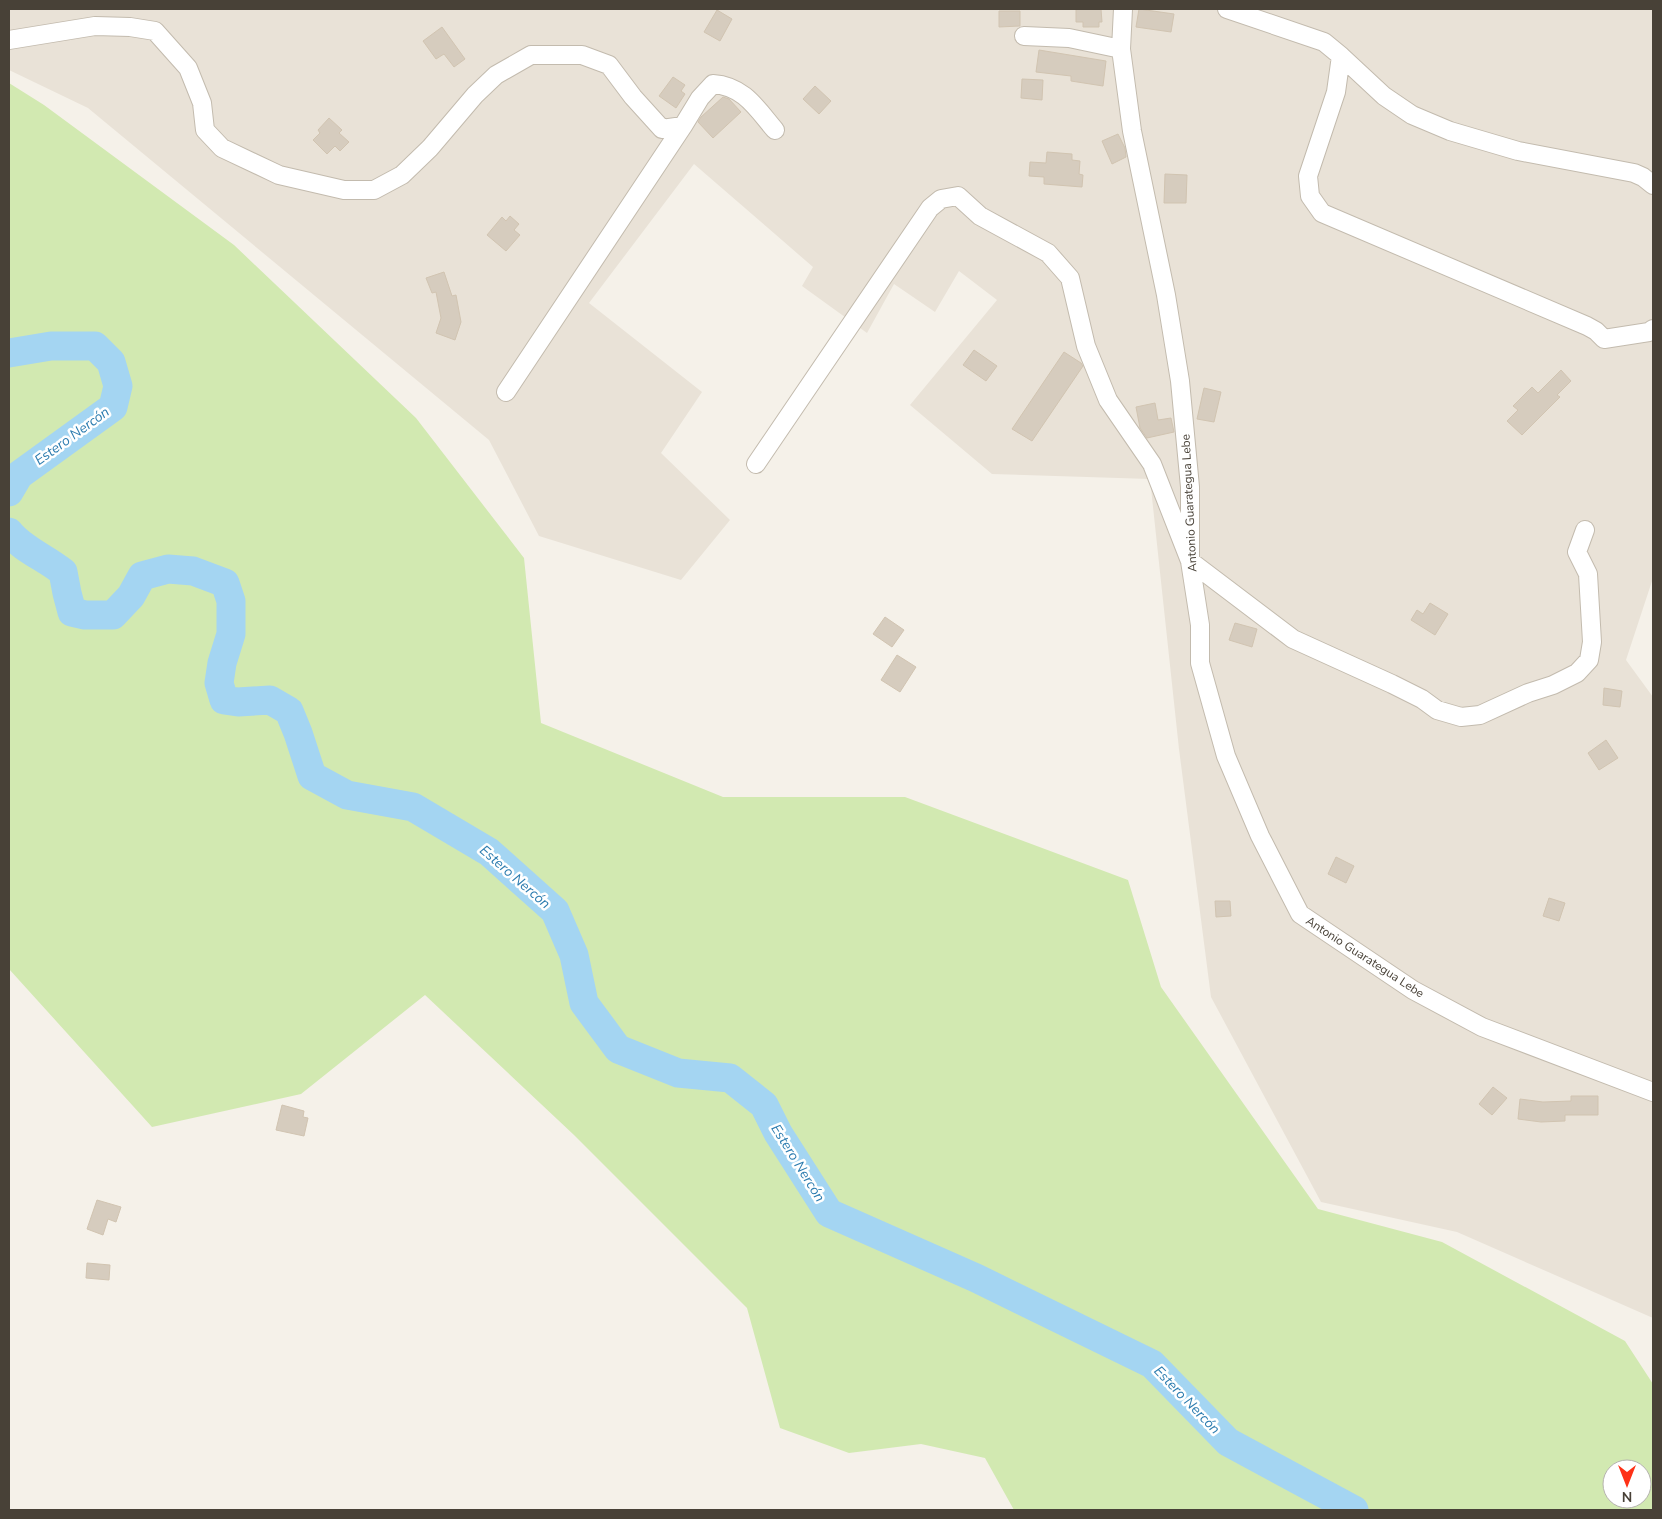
<svg xmlns="http://www.w3.org/2000/svg" width="1662" height="1519" font-family="'Nunito Sans',sans-serif">
	<rect width="100%" height="100%" fill="#f5f1e9"/>
	<!-- residential -->
	<path fill="#e9e2d7" d="M 9,9 L 1653,9 L 1653,578 L 1626,660 L 1653,697 L 1653,1318 L 1457,1232 L 1321,1202 L 1211,997 L 1179,749 L 1150,479 L 992,474 L 910,405 L 997,300 L 959,271 L 935,312 L 894,284 L 867,333 L 802,286 L 813,267 L 694,164 L 589,303 L 702,392 L 661,453 L 730,520 L 681,580 L 539,536 L 489,440 L 88,108 L 9,70 Z"/>
	<!-- green -->
	<path fill="#d2e9b1" fill-rule="evenodd" d="M 9,83 L 44,105 L 234,245 L 416,418 L 524,558 L 541,723 L 723,797 L 905,797 L 1128,880 L 1161,987 L 1318,1209 L 1442,1242 L 1625,1341 L 1653,1384 L 1653,1510 L 1014,1510 L 985,1458 L 921,1444 L 849,1453 L 780,1428 L 747,1308 L 574,1135 L 425,995 L 301,1094 L 152,1127 L 9,969 ZM 1612,1469 L 1642,1469 L 1642,1499 L 1612,1499 Z"/>
	<g fill="none" stroke-linecap="round" stroke-linejoin="round">
		<!-- river -->
		<path stroke="#a4d5f2" stroke-width="29" d="M 9,353 L 51,346 L 95,346 L 111,362 L 118,386 L 113,407 L 19,475 L 9,492
			M 9,532 C 22,549 46,558 63,572 L 67,593 L 72,612 L 85,615 L 113,615 L 131,596 L 142,576 L 168,569 L 193,571 L 225,583 L 231,601 L 231,634 L 222,663 L 219,683 L 224,700 L 238,702 L 270,700 L 289,711 L 298,733 L 312,776 L 347,795 L 413,807 L 489,852 L 555,911 L 574,955 L 584,1003 L 618,1049 L 678,1073 L 730,1078 L 764,1105 L 778,1133 L 829,1213 L 976,1278 L 1152,1364 L 1228,1442 L 1354,1510"/>
	</g>
	<!-- building -->
	<path fill="#d6ccbe" stroke="#d1c4b1" d="M 1076,9 L 1101,9 L 1102,22 L 1099,22 L 1099,27 L 1083,27 L 1083,22 L 1076,22 Z
		M 1139,9 L 1174,14 L 1171,32 L 1136,27 Z
		M 717,10 L 732,19 L 720,41 L 704,32 Z
		M 999,11 L 1020,11 L 1020,26 L 999,27 Z
		M 442,27 L 465,59 L 454,67 L 444,54 L 436,59 L 423,41 Z
		M 1039,50 L 1106,61 L 1103,86 L 1071,81 L 1071,76 L 1036,72 Z
		M 673,77 L 685,85 L 681,91 L 685,94 L 676,108 L 659,96 Z
		M 1022,79 L 1043,80 L 1042,100 L 1021,98 Z
		M 815,86 L 831,101 L 819,114 L 803,99 Z
		M 723,97 L 729,99 L 741,112 L 713,138 L 698,122 L 701,117 Z
		M 329,118 L 342,130 L 339,133 L 349,142 L 340,151 L 335,146 L 327,154 L 313,140 L 320,133 L 318,130 Z
		M 1118,134 L 1125,148 L 1126,157 L 1112,164 L 1102,141 Z
		M 1047,152 L 1072,154 L 1072,160 L 1080,161 L 1079,174 L 1083,175 L 1082,187 L 1044,184 L 1044,177 L 1029,176 L 1030,162 L 1046,163 Z
		M 1165,174 L 1187,175 L 1186,203 L 1164,203 Z
		M 510,216 L 519,224 L 514,230 L 520,235 L 506,251 L 487,235 L 502,217 L 506,221 Z
		M 444,272 L 452,296 L 456,295 L 461,322 L 455,340 L 436,333 L 441,318 L 436,292 L 432,293 L 426,278 Z
		M 974,350 L 997,366 L 986,381 L 963,365 Z
		M 1064,352 L 1081,363 L 1083,366 L 1032,441 L 1012,429 Z
		M 1561,370 L 1571,381 L 1557,395 L 1560,397 L 1522,435 L 1507,421 L 1518,410 L 1513,406 L 1532,387 L 1538,393 Z
		M 1204,388 L 1221,392 L 1214,422 L 1197,419 Z
		M 1155,403 L 1158,420 L 1171,418 L 1174,432 L 1147,438 L 1140,428 L 1136,407 Z
		M 1430,603 L 1448,614 L 1435,635 L 1411,620 L 1417,610 L 1423,614 Z
		M 885,617 L 904,630 L 892,647 L 873,634 Z
		M 1235,623 L 1257,629 L 1252,647 L 1229,640 Z
		M 897,655 L 916,667 L 900,692 L 881,680 Z
		M 1604,688 L 1622,691 L 1620,707 L 1603,705 Z
		M 1606,740 L 1618,758 L 1599,770 L 1588,753 Z
		M 1336,857 L 1354,866 L 1346,883 L 1328,874 Z
		M 1549,898 L 1565,903 L 1559,921 L 1543,916 Z
		M 1215,901 L 1230,901 L 1231,916 L 1216,917 Z
		M 1493,1087 L 1507,1098 L 1492,1115 L 1479,1104 Z
		M 1571,1096 L 1598,1096 L 1598,1115 L 1565,1115 L 1565,1121 L 1541,1122 L 1518,1119 L 1520,1099 L 1543,1102 L 1571,1101 Z
		M 282,1105 L 304,1111 L 303,1117 L 308,1118 L 304,1136 L 276,1130 Z
		M 97,1200 L 121,1207 L 116,1222 L 108,1219 L 103,1235 L 87,1229 Z
		M 87,1263 L 110,1265 L 109,1280 L 86,1278 Z"/>
	<g fill="none" stroke-linecap="round" stroke-linejoin="round">
		<defs>
			<path id="minor" d="M 1123,9 L 1121,49 L 1132,131 L 1166,295 L 1180,381 L 1190,487 L 1190,561 L 1200,625 L 1200,663 L 1226,756 L 1260,836 L 1300,914 L 1413,990 L 1482,1027 L 1653,1092
				M 1227,9 L 1324,42 L 1341,56 L 1336,92 L 1308,176 L 1310,196 L 1322,213 L 1587,326 L 1596,331 L 1604,339 L 1649,332 L 1653,329
				M 1024,36 L 1069,38 L 1121,49
				M 9,40 L 95,26 L 130,27 L 155,31 L 188,68 L 202,103 L 205,130 L 222,148 L 279,175 L 344,190 L 374,190 L 402,175 L 430,148 L 475,95 L 496,75 L 531,55 L 582,55 L 609,65 L 633,97 L 662,129 L 683,126 L 700,98 L 713,84 C 744,86 757,109 775,130
				M 1341,56 L 1384,96 L 1412,115 L 1450,131 L 1518,151 L 1634,173 L 1643,177 L 1653,185
				M 506,392 L 683,126
				M 756,464 L 930,208 L 941,199 L 958,196 L 980,216 L 1048,253 L 1070,278 L 1086,346 L 1108,400 L 1152,464 L 1190,561 L 1293,639 L 1392,684 L 1422,699 L 1437,710 L 1461,717 L 1480,715 L 1528,693 L 1553,685 L 1577,673 L 1589,660 L 1592,642 L 1588,574 L 1577,552 L 1585,530"/>
		</defs>
		<!-- minor casing -->
		<use href="#minor" stroke="#c3bbae" stroke-width="20"/>
		<!-- minor -->
		<use href="#minor" stroke="#fff" stroke-width="18"/>
	</g>
	<g text-anchor="middle" dominant-baseline="central" stroke-width="5" stroke-linejoin="round" paint-order="stroke">
		<!-- street labels -->
		<g font-size="12" fill="#484137" stroke="#fff">
			<text transform="translate(1189 503) rotate(-93)">Antonio Guarategua Lebe</text>
			<text transform="translate(1365 957) rotate(33)">Antonio Guarategua Lebe</text>
		</g>
		<!-- water labels -->
		<g font-size="14" font-style="italic" fill="#2c7caf" stroke="#fff">
			<text transform="translate(72 436) rotate(-36)">Estero Nercón</text>
			<text transform="translate(515 877) rotate(41)">Estero Nercón</text>
			<text transform="translate(798 1163) rotate(58)">Estero Nercón</text>
			<text transform="translate(1187 1400) rotate(46)">Estero Nercón</text>
		</g>
	</g>
	<!-- border -->
	<rect width="1662" height="1519" fill="none" stroke="#484137" stroke-width="20"/>
	<!-- north arrow -->
	<g transform="translate(1627 1484) rotate(180)"><circle r="24" fill="#ffffff" stroke="#b6b3af"/>
	<path d="M0-4L9 19L0 12L-9 19Z" fill="#fe3117"/>
	<text y="-8" font-size="14" font-weight="bold" text-anchor="middle" fill="#484137">N</text>
	</g>
</svg>
